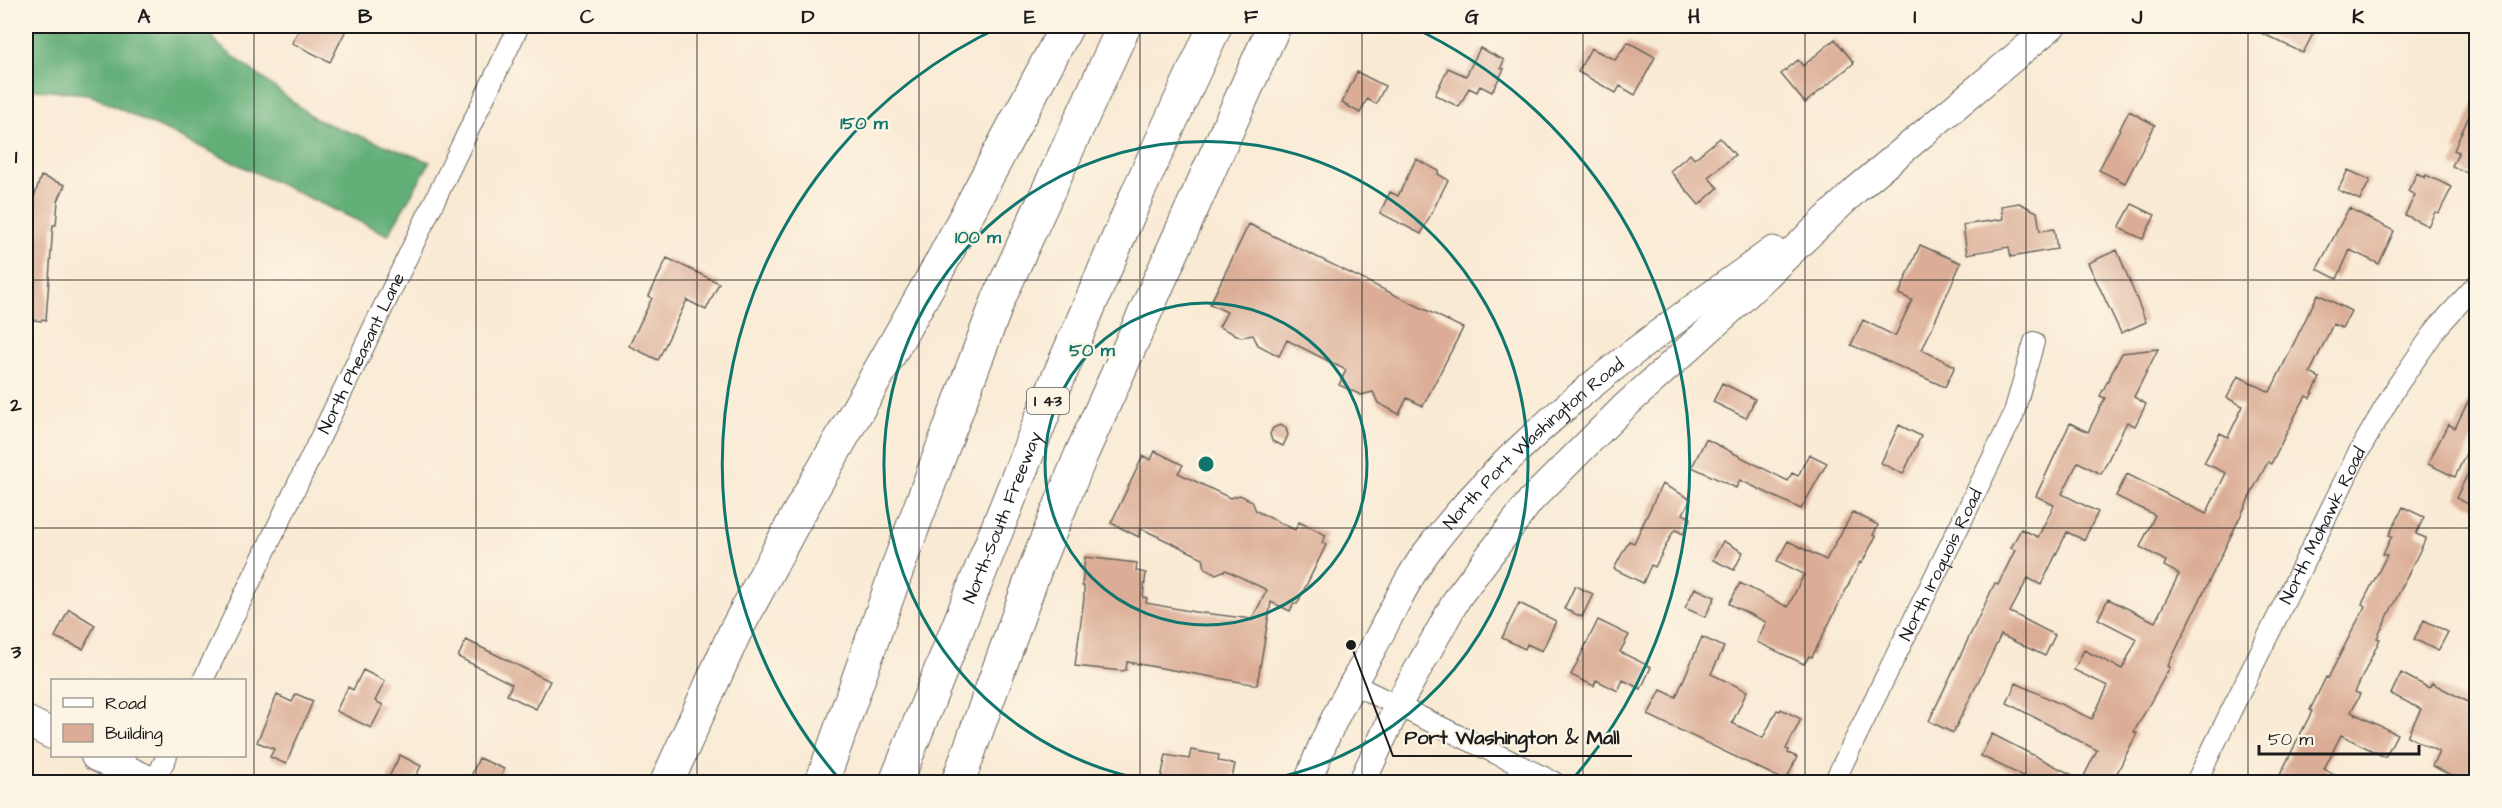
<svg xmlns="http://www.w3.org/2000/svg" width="2502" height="808" font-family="'Architects Daughter',sans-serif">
	<rect width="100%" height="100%" fill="#fcf5e5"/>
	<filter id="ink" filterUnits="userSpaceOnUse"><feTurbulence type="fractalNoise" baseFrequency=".0167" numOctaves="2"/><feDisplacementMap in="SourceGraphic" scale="12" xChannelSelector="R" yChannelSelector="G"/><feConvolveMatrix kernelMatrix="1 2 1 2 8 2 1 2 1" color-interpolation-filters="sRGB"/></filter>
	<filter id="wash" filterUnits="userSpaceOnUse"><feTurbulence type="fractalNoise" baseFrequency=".008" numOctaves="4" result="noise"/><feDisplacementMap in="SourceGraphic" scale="24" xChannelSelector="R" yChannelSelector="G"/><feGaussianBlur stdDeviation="1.35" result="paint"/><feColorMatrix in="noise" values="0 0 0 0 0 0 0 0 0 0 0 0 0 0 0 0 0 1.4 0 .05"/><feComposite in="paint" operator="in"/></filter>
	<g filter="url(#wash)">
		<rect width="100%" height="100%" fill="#f9ead4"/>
		<!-- forest -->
		<path fill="#63af78" stroke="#40664a" stroke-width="1.5" d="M 26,26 L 203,26 L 220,46 L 317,120 L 430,162 L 388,235 L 88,94 L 26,89 Z"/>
		<g id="blocks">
			<!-- building -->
			<path fill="#dbad96" d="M 301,26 L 348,26 L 330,62 L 292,43 Z
				M 2247,26 L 2317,26 L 2303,53 Z
				M 1835,39 L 1854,63 L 1805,103 L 1781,74 L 1798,60 L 1803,66 Z
				M 1628,42 L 1655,57 L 1635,95 L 1620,86 L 1616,93 L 1578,72 L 1591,48 L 1615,60 Z
				M 1480,48 L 1504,60 L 1501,68 L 1504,69 L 1492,92 L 1480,86 L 1477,92 L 1469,88 L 1459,107 L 1435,95 L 1448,68 L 1466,76 Z
				M 1357,72 L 1385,86 L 1376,104 L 1367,99 L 1360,113 L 1342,103 Z
				M 2476,100 L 2476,177 L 2452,166 L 2459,152 L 2454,150 Z
				M 2129,111 L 2155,125 L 2125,183 L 2099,170 Z
				M 1720,138 L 1735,155 L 1708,177 L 1718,188 L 1699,205 L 1670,171 L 1690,154 L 1694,159 Z
				M 1416,159 L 1439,171 L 1438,174 L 1448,180 L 1421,234 L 1380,213 L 1390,192 L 1398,196 Z
				M 2348,170 L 2370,180 L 2360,200 L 2338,190 Z
				M 2417,173 L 2425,178 L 2426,175 L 2452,187 L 2439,213 L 2435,212 L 2428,226 L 2405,215 L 2415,195 L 2408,191 Z
				M 41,176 L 65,185 L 58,201 L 56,225 L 53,225 L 46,320 L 42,319 L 41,321 L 26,319 L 26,222 Z
				M 2019,203 L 2037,212 L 2040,231 L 2054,229 L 2057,249 L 2011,257 L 2009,247 L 1967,254 L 1963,225 L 2003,219 L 2001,206 Z
				M 2132,204 L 2155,215 L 2143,239 L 2119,228 Z
				M 2349,208 L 2394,231 L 2379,264 L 2350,250 L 2337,279 L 2317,269 Z
				M 1249,224 L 1463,328 L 1423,406 L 1407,398 L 1399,414 L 1378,403 L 1373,392 L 1361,395 L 1339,385 L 1346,370 L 1287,340 L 1279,356 L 1258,345 L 1253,335 L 1241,337 L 1219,327 L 1227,312 L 1210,304 Z
				M 1920,245 L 1961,263 L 1922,350 L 1955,366 L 1945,387 L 1851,345 L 1863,320 L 1895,336 L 1912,300 L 1899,294 Z
				M 2117,250 L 2146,322 L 2121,333 L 2088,263 Z
				M 667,258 L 719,283 L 706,310 L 687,300 L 658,360 L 629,346 L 652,298 L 649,296 Z
				M 2318,294 L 2351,311 L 2342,328 L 2333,324 L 2310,373 L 2320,378 L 2310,398 L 2306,396 L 2296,414 L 2271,464 L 2268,462 L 2255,486 L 2168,666 L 2170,667 L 2134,732 L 2137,733 L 2112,783 L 2037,783 L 1981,756 L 1992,734 L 2082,780 L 2097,750 L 2007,703 L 2016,683 L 2092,719 L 2108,686 L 2074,670 L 2084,650 L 2122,669 L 2137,639 L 2098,619 L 2108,599 L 2155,622 L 2179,574 L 2164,566 L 2166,561 L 2140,547 L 2155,515 L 2116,496 L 2127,474 L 2206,514 L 2226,473 L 2204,463 L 2220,433 L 2228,437 L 2243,406 L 2227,398 L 2238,376 L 2270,392 Z
				M 2158,349 L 2134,397 L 2146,404 L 2135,426 L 2127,422 L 2101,474 L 2078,462 L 2062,494 L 2098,512 L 2084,540 L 2067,532 L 2041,585 L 2028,578 L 2010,612 L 2055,635 L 2045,656 L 2001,635 L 1953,733 L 1929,721 L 1995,583 L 1998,585 L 2015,550 L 2011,548 L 2021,529 L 2038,537 L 2054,505 L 2036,496 L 2070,423 L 2088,432 L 2105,398 L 2100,396 L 2122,353 Z
				M 1722,383 L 1755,399 L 1746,418 L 1713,402 Z
				M 2476,385 L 2476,432 L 2455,477 L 2428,464 L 2448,424 L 2455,428 Z
				M 1280,425 L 1286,428 L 1288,435 L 1283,446 L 1272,441 L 1270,434 L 1273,428 Z
				M 1899,425 L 1921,436 L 1903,474 L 1881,463 Z
				M 1706,439 L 1788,481 L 1792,473 L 1798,476 L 1809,454 L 1827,463 L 1801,509 L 1740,480 L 1736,488 L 1692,467 Z
				M 1155,451 L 1183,465 L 1178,473 L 1230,498 L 1240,495 L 1252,501 L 1256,511 L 1295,530 L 1299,522 L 1326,535 L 1322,543 L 1326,545 L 1297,604 L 1294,603 L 1290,611 L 1271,602 L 1257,685 L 1127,662 L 1126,670 L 1122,671 L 1075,666 L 1084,598 L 1084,586 L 1082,586 L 1085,557 L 1137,563 L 1136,571 L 1146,573 L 1143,597 L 1147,598 L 1146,603 L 1195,612 L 1252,619 L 1267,590 L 1226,570 L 1216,574 L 1205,568 L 1203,558 L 1140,528 L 1139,537 L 1111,523 L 1143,456 L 1151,460 Z
				M 2476,457 L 2476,508 L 2456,498 Z
				M 1662,484 L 1691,499 L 1683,514 L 1691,518 L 1683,534 L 1676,530 L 1673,532 L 1655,567 L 1651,565 L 1643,583 L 1614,569 L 1629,541 L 1634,543 Z
				M 2403,507 L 2424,517 L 2416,534 L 2426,538 L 2377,638 L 2380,639 L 2355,692 L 2360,694 L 2351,712 L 2397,734 L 2385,757 L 2341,735 L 2324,769 L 2350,783 L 2276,783 L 2312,711 L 2310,710 L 2326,677 L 2328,678 L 2365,606 L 2362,604 L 2387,555 L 2383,554 L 2392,536 L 2389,535 Z
				M 1853,512 L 1878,525 L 1873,535 L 1876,536 L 1862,563 L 1860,562 L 1812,657 L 1809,656 L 1804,664 L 1757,642 L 1766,622 L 1729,604 L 1740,583 L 1788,607 L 1804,574 L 1777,561 L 1788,541 L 1826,560 Z
				M 1723,541 L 1743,552 L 1734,570 L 1713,560 Z
				M 1575,586 L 1593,594 L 1582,617 L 1564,609 Z
				M 1695,588 L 1715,597 L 1705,617 L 1685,608 Z
				M 1519,603 L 1556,621 L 1542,651 L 1527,644 L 1525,649 L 1502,638 Z
				M 69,609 L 95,625 L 83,649 L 55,637 Z
				M 1598,620 L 1629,635 L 1620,652 L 1651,667 L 1641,689 L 1623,680 L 1618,691 L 1596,680 L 1594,686 L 1571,675 Z
				M 2424,620 L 2448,632 L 2438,651 L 2414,639 Z
				M 1702,637 L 1724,647 L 1711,674 L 1747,691 L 1732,723 L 1763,738 L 1777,710 L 1780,711 L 1781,709 L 1801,719 L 1786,749 L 1789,750 L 1788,753 L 1797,757 L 1786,781 L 1648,715 L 1661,690 L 1676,697 Z
				M 466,640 L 550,681 L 536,709 L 507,695 L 512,684 L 458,657 Z
				M 363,670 L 385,681 L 375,701 L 383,705 L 371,728 L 336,711 L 348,687 L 353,690 Z
				M 2401,673 L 2429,688 L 2432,683 L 2476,706 L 2476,783 L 2467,783 L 2432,766 L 2439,752 L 2407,736 L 2421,709 L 2391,694 Z
				M 296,694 L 313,701 L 286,764 L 270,757 L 274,749 L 257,742 L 277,695 L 292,702 Z
				M 1191,750 L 1219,755 L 1218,761 L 1235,764 L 1231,783 L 1160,783 L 1166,755 L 1189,759 Z
				M 400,755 L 421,766 L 412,783 L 386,783 Z
				M 479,758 L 504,769 L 498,783 L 468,783 Z"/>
		</g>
	</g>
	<g filter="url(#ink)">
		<use href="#blocks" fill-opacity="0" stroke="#69645c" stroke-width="1.5"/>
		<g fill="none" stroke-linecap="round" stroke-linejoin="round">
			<defs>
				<g id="minor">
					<path id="s1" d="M 203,680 L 519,26"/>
					<path d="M 1353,684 L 1554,782"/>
					<path d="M 154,782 L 167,756"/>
					<path id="s2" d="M 1834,782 L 2013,416 L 2034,342"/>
					<path id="s3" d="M 2196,782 L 2358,453 L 2397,386 L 2437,328 L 2476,285"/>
				</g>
				<g id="secondary">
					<path id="s4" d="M 1308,782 C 1324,735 1348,691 1373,648 C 1389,618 1406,580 1426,553 C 1518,429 1650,339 1773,250"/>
					<path d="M 1362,782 L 1398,705 L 1458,597 L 1531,500 L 1624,407 L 1733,308 L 1857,189 L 2052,26"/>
				</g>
				<path id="primary" d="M 26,721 L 52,734
					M 96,756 L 151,782"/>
				<g id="motorway">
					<path d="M 667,782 L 735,632 L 796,518 L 940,265 L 1067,26"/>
					<path d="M 822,782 L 900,561 L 999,298 L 1124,26"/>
					<path id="s5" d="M 896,782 L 1050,397 L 1139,190 L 1215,26"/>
					<path d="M 958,782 L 1037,564 L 1081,455 L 1274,26"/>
				</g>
			</defs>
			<!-- minor casing -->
			<use href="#minor" stroke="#69645c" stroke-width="22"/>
			<!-- secondary casing -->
			<use href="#secondary" stroke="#69645c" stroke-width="29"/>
			<!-- primary casing -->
			<use href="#primary" stroke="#69645c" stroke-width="32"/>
			<!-- motorway casing -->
			<use href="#motorway" stroke="#69645c" stroke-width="35"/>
			<!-- minor -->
			<use href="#minor" stroke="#fff" stroke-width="20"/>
			<!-- secondary -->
			<use href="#secondary" stroke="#fff" stroke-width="27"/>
			<!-- primary -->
			<use href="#primary" stroke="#fff" stroke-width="30"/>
			<!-- motorway -->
			<use href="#motorway" stroke="#fff" stroke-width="33"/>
		</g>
	</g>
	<!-- grid -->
	<path fill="none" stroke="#1c1c1c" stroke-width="1.5" stroke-opacity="0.55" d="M 254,26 L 254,782M 476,26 L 476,782M 697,26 L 697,782M 919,26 L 919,782M 1140,26 L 1140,782M 1362,26 L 1362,782M 1583,26 L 1583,782M 1805,26 L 1805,782M 2026,26 L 2026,782M 2248,26 L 2248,782M 26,280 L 2476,280M 26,528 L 2476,528"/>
	<!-- distance rings -->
	<g fill="none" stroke="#0f766e" stroke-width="3">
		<circle cx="1206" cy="464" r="161"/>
		<path d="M1158 782A322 322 0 1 1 1254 782"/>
		<path d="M841 781A483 483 0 0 1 1002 26M1410 26A483 483 0 0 1 1571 781"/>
	</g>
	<g text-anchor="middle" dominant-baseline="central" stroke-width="4.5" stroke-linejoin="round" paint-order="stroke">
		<!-- shield labels -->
		<rect fill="#fcf5e5" stroke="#5f5d58" stroke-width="1.5" x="1027" y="388" width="42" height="26" rx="4.5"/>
		<g font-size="16" font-weight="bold" fill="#1c1c1c">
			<text x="1048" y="401">I 43</text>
		</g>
		<!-- street labels -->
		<g font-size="18" fill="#1c1c1c" stroke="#fcf5e5">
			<text stroke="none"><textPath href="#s1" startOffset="363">North Pheasant Lane</textPath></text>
			<text stroke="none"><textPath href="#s4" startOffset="412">North Port Washington Road</textPath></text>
			<text stroke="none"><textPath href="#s5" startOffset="285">North-South Freeway</textPath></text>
			<text stroke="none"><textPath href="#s3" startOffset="286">North Mohawk Road</textPath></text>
			<text stroke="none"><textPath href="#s2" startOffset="242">North Iroquois Road</textPath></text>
		</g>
	</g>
	<circle cx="1206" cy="464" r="9" fill="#0f766e" stroke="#fcf5e5" stroke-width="3"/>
	<g font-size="18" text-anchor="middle" font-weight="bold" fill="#0f766e" stroke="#fcf5e5" stroke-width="4.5" stroke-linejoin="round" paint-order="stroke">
		<text x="864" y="129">150 m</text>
		<text x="978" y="243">100 m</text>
		<text x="1092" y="356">50 m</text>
	</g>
	<!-- callouts -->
	<path fill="none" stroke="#1c1c1c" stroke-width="2" d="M1351 645L1393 756H1632"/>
	<circle fill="#1c1c1c" stroke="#fcf5e5" stroke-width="2" cx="1351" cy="645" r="6"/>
	<g font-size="20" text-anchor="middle" font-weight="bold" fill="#1c1c1c" stroke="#fcf5e5" stroke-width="4.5" stroke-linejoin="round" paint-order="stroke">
		<text x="1512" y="744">Port Washington &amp; Mall</text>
	</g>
	<!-- margin -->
	<rect width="2502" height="808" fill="none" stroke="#fcf5e5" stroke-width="66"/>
	<!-- legend -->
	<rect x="51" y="679" width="195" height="78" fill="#fcf5e5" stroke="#a29e95" stroke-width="1.5"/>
	<rect x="63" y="698" width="30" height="9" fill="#ffffff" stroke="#a29e95" stroke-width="1.5"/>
	<text x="105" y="709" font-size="18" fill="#1c1c1c">Road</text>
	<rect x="63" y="724" width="30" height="18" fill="#dbad96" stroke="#a29e95" stroke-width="1.5"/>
	<text x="105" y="739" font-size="18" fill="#1c1c1c">Building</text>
	<!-- scale -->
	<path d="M2259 745v9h160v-9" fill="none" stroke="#1c1c1c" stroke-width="3"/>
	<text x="2268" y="745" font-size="18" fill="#1c1c1c" stroke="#fcf5e5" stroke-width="4.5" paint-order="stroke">50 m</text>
	<rect x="33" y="33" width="2436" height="742" fill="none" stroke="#1c1c1c" stroke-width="2"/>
	<g font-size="20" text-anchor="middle" font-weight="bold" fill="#1c1c1c">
		<text x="144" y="23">A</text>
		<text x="365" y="23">B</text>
		<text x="587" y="23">C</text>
		<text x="808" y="23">D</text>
		<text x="1030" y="23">E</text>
		<text x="1251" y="23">F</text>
		<text x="1472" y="23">G</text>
		<text x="1694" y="23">H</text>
		<text x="1915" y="23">I</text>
		<text x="2137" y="23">J</text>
		<text x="2358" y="23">K</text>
		<text x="16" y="163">1</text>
		<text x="16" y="411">2</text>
		<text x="16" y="658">3</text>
	</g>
</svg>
